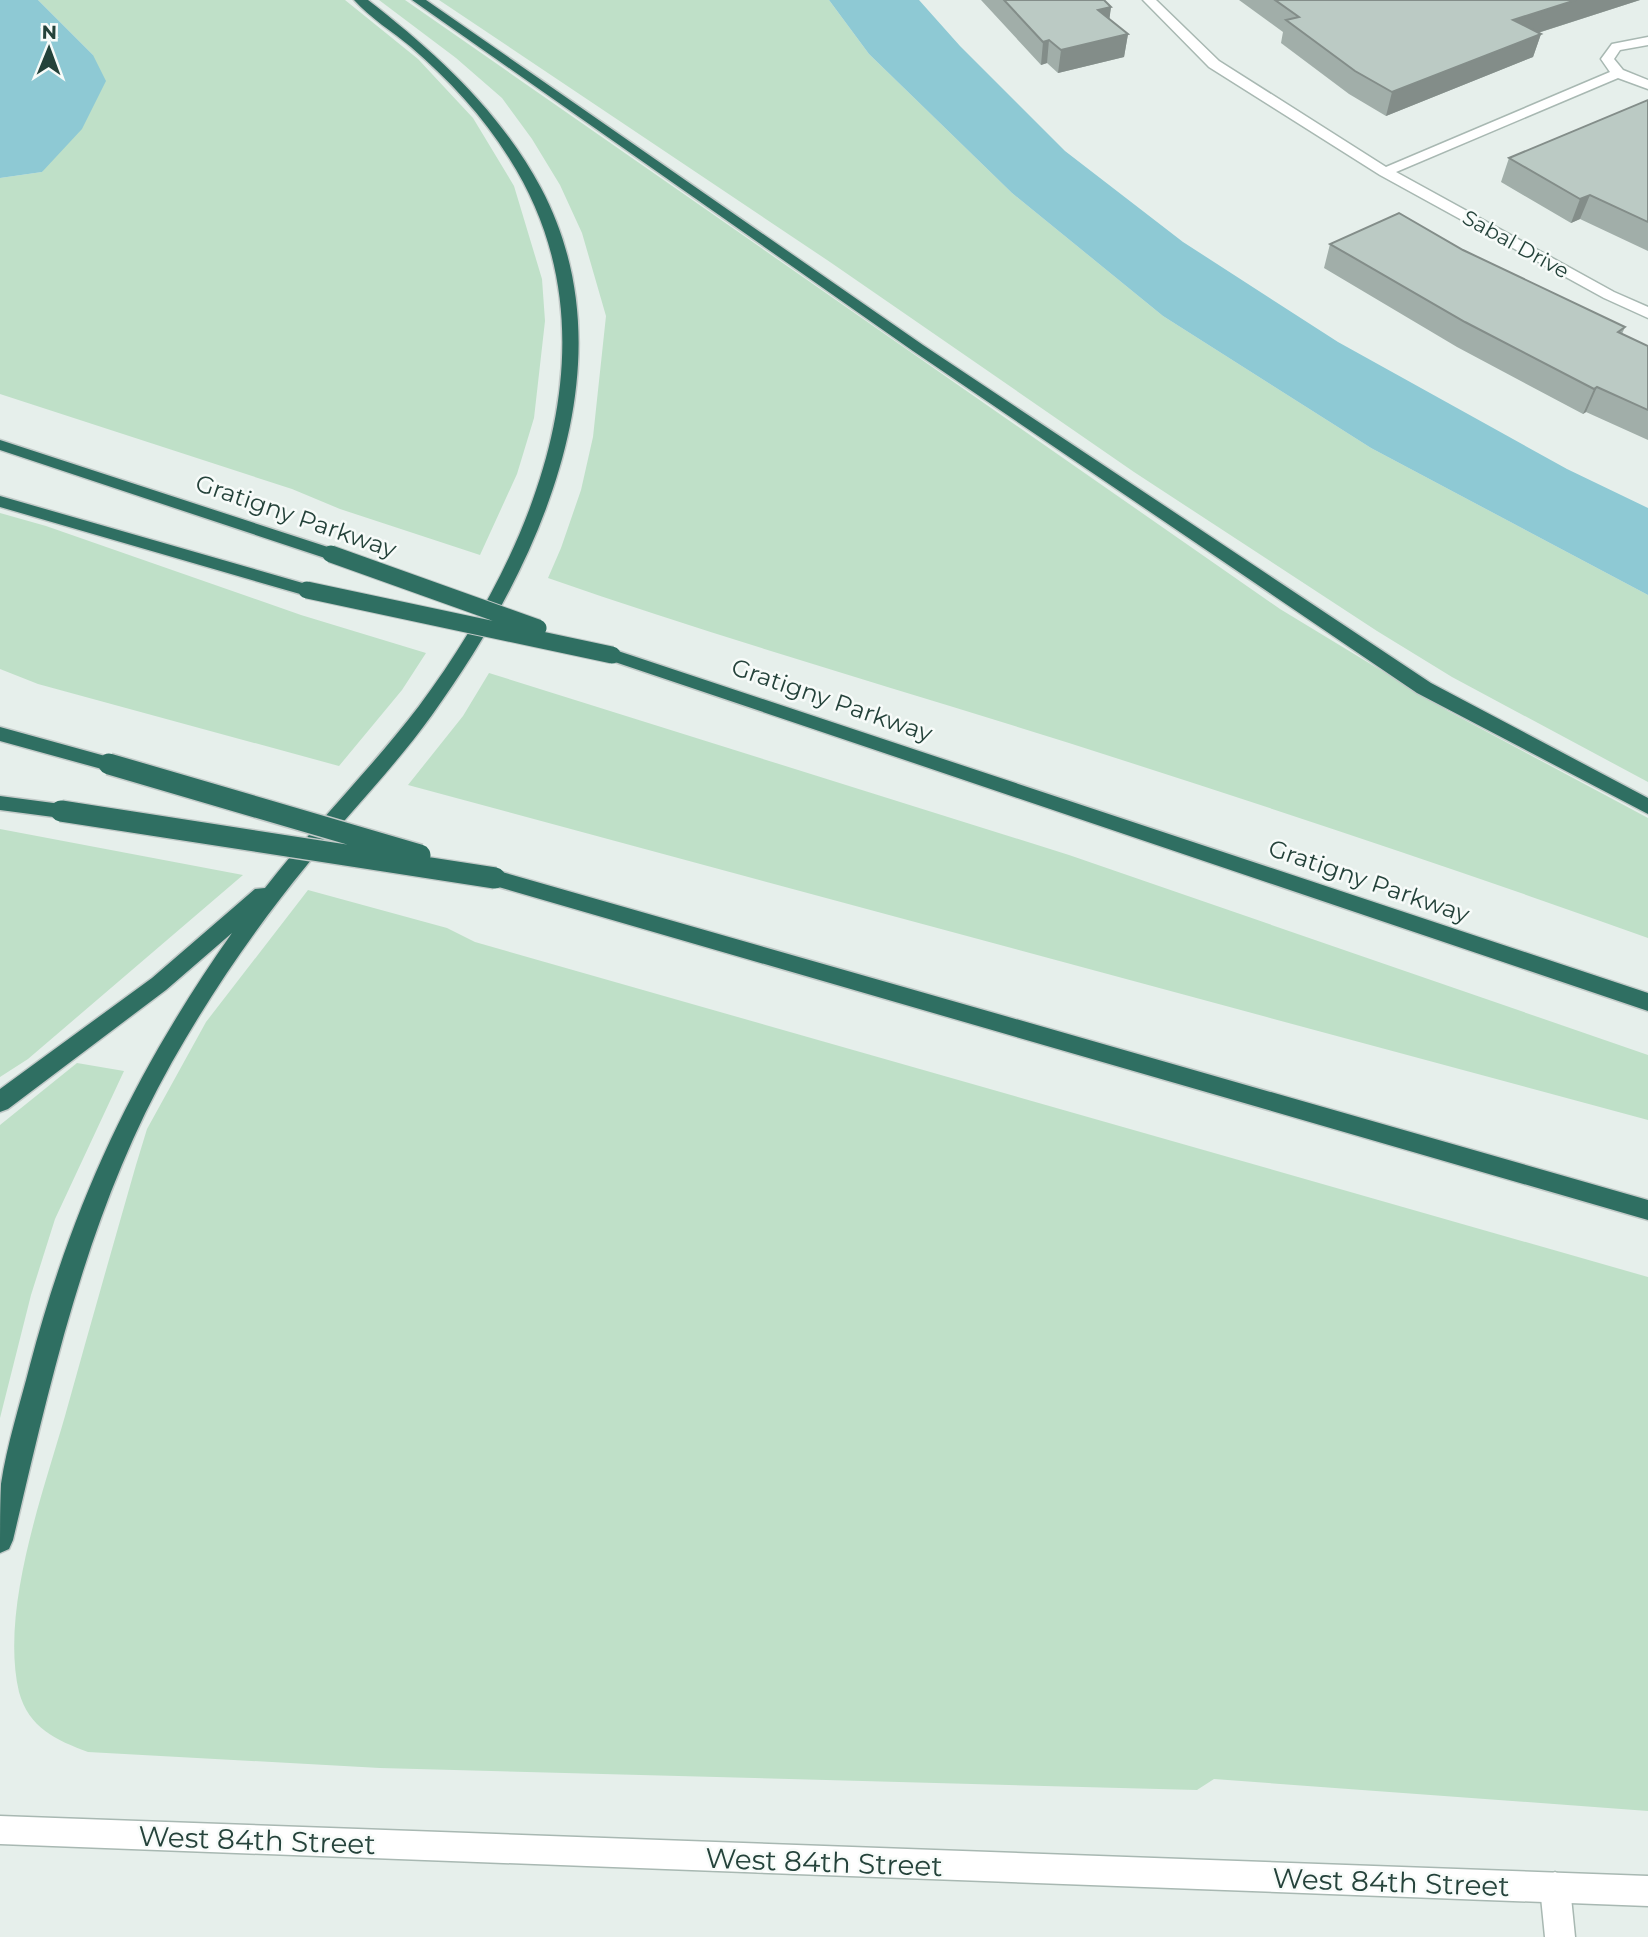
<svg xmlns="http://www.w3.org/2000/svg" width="1648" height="1937" font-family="Montserrat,sans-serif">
	<rect width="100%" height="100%" fill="#e6efeb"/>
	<!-- green -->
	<path fill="#bfe0c8" d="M 38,0 L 345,0 L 418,59 L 473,118 L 514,186 L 542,279 L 545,321 L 534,418 L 517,474 L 480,555 L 340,509 L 292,489 L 0,394 L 0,178 L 42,172 L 93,55 Z
		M 379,0 L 405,0 L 1280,609 L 1448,711 L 1648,818 L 1648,938 C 1456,869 1263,805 1069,743 C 895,688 720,638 548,578 L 561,548 L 581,490 L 593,437 L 606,316 L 582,233 L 560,185 L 532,139 L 502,98 L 456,58 Z
		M 439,0 L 829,0 L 869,54 L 1012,193 L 1163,316 L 1371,448 L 1648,595 L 1648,782 L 1452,677 L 1377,631 L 1134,472 L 830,262 Z
		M 0,513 L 46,526 L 301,615 L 426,653 L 402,690 L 339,766 L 38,684 L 0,669 Z
		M 489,673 L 1069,855 L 1648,1055 L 1648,1120 L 408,785 L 463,716 Z
		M 0,829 L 243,875 L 28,1059 L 0,1077 Z
		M 308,890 L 447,928 L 475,942 L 1648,1277 L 1648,1811 L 1214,1779 L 1197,1790 L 380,1768 L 88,1752 C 56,1740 29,1728 19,1692 C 0,1611 42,1496 65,1416 C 88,1333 112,1249 136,1165 L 147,1129 L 206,1022 Z
		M 77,1063 L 124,1071 L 55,1219 L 31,1295 L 0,1418 L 0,1125 Z"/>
	<!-- water -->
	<path fill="#8ec9d4" d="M 0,0 L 38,0 L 93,55 L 106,81 L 82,129 L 42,172 L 0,178 Z
		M 829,0 L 919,0 L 960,46 L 1065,151 L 1183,242 L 1338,342 L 1567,469 L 1648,508 L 1648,595 L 1371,448 L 1163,316 L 1012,193 L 869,54 Z"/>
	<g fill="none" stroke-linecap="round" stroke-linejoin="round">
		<defs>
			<path id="minor" d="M 1143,0 L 1156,0 L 1219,61 L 1386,167 L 1610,72 L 1601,59 L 1612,44 L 1648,37 L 1648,45 L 1620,50 L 1614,59 L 1623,70 L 1648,80 L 1648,89 L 1618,78 L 1396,172 L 1614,292 L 1648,307 L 1648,318 L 1604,298 L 1380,175 L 1209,67 Z
				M 1555,1872 L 1565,1877 L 1570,1887 L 1575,1937 L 1545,1937 L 1540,1887 L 1545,1877 Z"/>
			<path id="tertiary" d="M 0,1816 L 1648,1876 L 1648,1906 L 0,1844 Z"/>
			<path id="motorway" d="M 354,0 L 368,0 C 435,52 500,111 541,188 C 634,364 538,568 432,715 C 394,768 348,814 307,865 C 257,926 211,993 172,1062 C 88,1211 52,1375 13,1540 L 9,1549 L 0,1553 C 0,1531 0,1506 1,1484 C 7,1444 20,1404 30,1365 C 73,1202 135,1071 232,933 L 166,990 L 8,1109 L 0,1112 L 0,1089 L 152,978 L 255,889 L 265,888 C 314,825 371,769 419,706 C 534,551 624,338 509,158 C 483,116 448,79 411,47 C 393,32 370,18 354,0 Z
				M 412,0 L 426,0 L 923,345 L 1431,683 L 1648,798 L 1648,814 L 1417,693 L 913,351 Z
				M 0,440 L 337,550 L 340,554 L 331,560 L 325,558 L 0,450 Z
				M 0,496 L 313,586 L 316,590 L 307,596 L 0,507 Z
				M 612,649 L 1648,993 L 1648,1011 L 606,659 L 603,655 L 606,651 Z
				M 0,727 L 116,759 L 119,764 L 116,769 L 109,771 L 0,741 Z
				M 0,796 L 61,804 L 68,806 L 71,811 L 68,816 L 61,818 L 0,810 Z
				M 495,870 L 1648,1200 L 1648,1220 L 488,884 L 485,878 L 488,872 Z"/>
		</defs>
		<!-- minor casing -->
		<use href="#minor" stroke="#a8b8b2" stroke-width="3"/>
		<!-- tertiary casing -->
		<use href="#tertiary" stroke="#a8b8b2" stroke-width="3"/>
		<!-- motorway casing -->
		<use href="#motorway" stroke="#c2cac8" stroke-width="3"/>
		<!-- minor -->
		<use href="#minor" fill="#fff" fill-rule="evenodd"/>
		<!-- tertiary -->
		<use href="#tertiary" fill="#fff" fill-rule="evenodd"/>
		<!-- motorway -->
		<use href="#motorway" fill="#2f6f62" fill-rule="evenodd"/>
		<defs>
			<path id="motorway-bridge-far1" d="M 331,554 L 538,628
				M 307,590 L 612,655"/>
			<path id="motorway-bridge" d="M 109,764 L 420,855
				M 61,811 L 495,878"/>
		</defs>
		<!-- motorway-bridge-far1 casing -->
		<use href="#motorway-bridge-far1" stroke="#c2cac8" stroke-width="19" stroke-linecap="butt"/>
		<!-- motorway-bridge casing -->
		<use href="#motorway-bridge" stroke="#c2cac8" stroke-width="24" stroke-linecap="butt"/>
		<!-- motorway-bridge-far1 -->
		<use href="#motorway-bridge-far1" stroke="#2f6f62" stroke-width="17"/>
		<!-- motorway-bridge -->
		<use href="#motorway-bridge" stroke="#2f6f62" stroke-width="21"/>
	</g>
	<!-- wall -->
	<path fill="#a1aea9" d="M 981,0 L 1104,0 L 1111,7 L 1109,19 L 1128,34 L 1124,57 L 1058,73 L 1047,63 L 1041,65 Z
		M 1239,0 L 1640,0 L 1538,33 L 1541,34 L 1533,57 L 1386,116 L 1349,94 L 1281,43 L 1283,32 Z
		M 1648,100 L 1648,251 L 1580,219 L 1571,223 L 1501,182 L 1509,158 Z
		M 1330,244 L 1463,250 L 1625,327 L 1622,334 L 1648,346 L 1648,440 L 1586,412 L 1583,414 L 1457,347 L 1324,268 Z"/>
	<!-- shaded-wall -->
	<path fill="#838d89" d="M 1576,0 L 1640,0 L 1506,43 L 1513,20 Z
		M 1111,7 L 1108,30 L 1098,10 Z
		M 1128,34 L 1124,57 L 1058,73 L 1061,50 Z
		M 1541,34 L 1533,57 L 1386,116 L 1392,92 Z
		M 1049,40 L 1047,63 L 1041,65 L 1043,42 Z
		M 1590,195 L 1580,219 L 1571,223 L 1580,199 Z
		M 1597,387 L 1586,412 L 1583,414 L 1594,389 Z"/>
	<!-- building -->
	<path fill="#bbcac4" stroke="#838d89" stroke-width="2" d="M 1004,0 L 1104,0 L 1111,7 L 1098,10 L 1128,34 L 1061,50 L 1049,40 L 1043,42 Z
		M 1275,0 L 1576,0 L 1513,20 L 1541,34 L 1392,92 L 1355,71 L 1286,20 L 1299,17 Z
		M 1648,100 L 1648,222 L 1590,195 L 1580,199 L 1509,158 Z
		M 1399,213 L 1463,250 L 1625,327 L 1618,332 L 1648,346 L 1648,410 L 1597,387 L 1594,389 L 1465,322 L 1330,244 Z"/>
	<g text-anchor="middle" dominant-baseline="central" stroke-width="5" stroke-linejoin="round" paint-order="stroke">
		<!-- far-street labels -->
		<g font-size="21" fill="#24423a" stroke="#f7fbf9">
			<text transform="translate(1516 244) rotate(29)">Sabal Drive</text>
		</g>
		<!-- street labels -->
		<g font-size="24" fill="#24423a" stroke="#f7fbf9">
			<text transform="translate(296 516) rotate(19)">Gratigny Parkway</text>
			<text transform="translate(832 700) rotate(19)">Gratigny Parkway</text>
			<text transform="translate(1369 881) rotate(19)">Gratigny Parkway</text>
		</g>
		<!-- near-street labels -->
		<g font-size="28" fill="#24423a" stroke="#f7fbf9">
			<text transform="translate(257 1840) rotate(2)">West 84th Street</text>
			<text transform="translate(824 1862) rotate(2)">West 84th Street</text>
			<text transform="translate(1391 1882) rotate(2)">West 84th Street</text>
		</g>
	</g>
	<!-- north arrow -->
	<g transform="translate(49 49) rotate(1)" stroke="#f7fbf9" stroke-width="5" paint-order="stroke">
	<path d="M0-5L12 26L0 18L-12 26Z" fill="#24423a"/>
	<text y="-10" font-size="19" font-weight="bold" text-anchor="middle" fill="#24423a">N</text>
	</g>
</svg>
